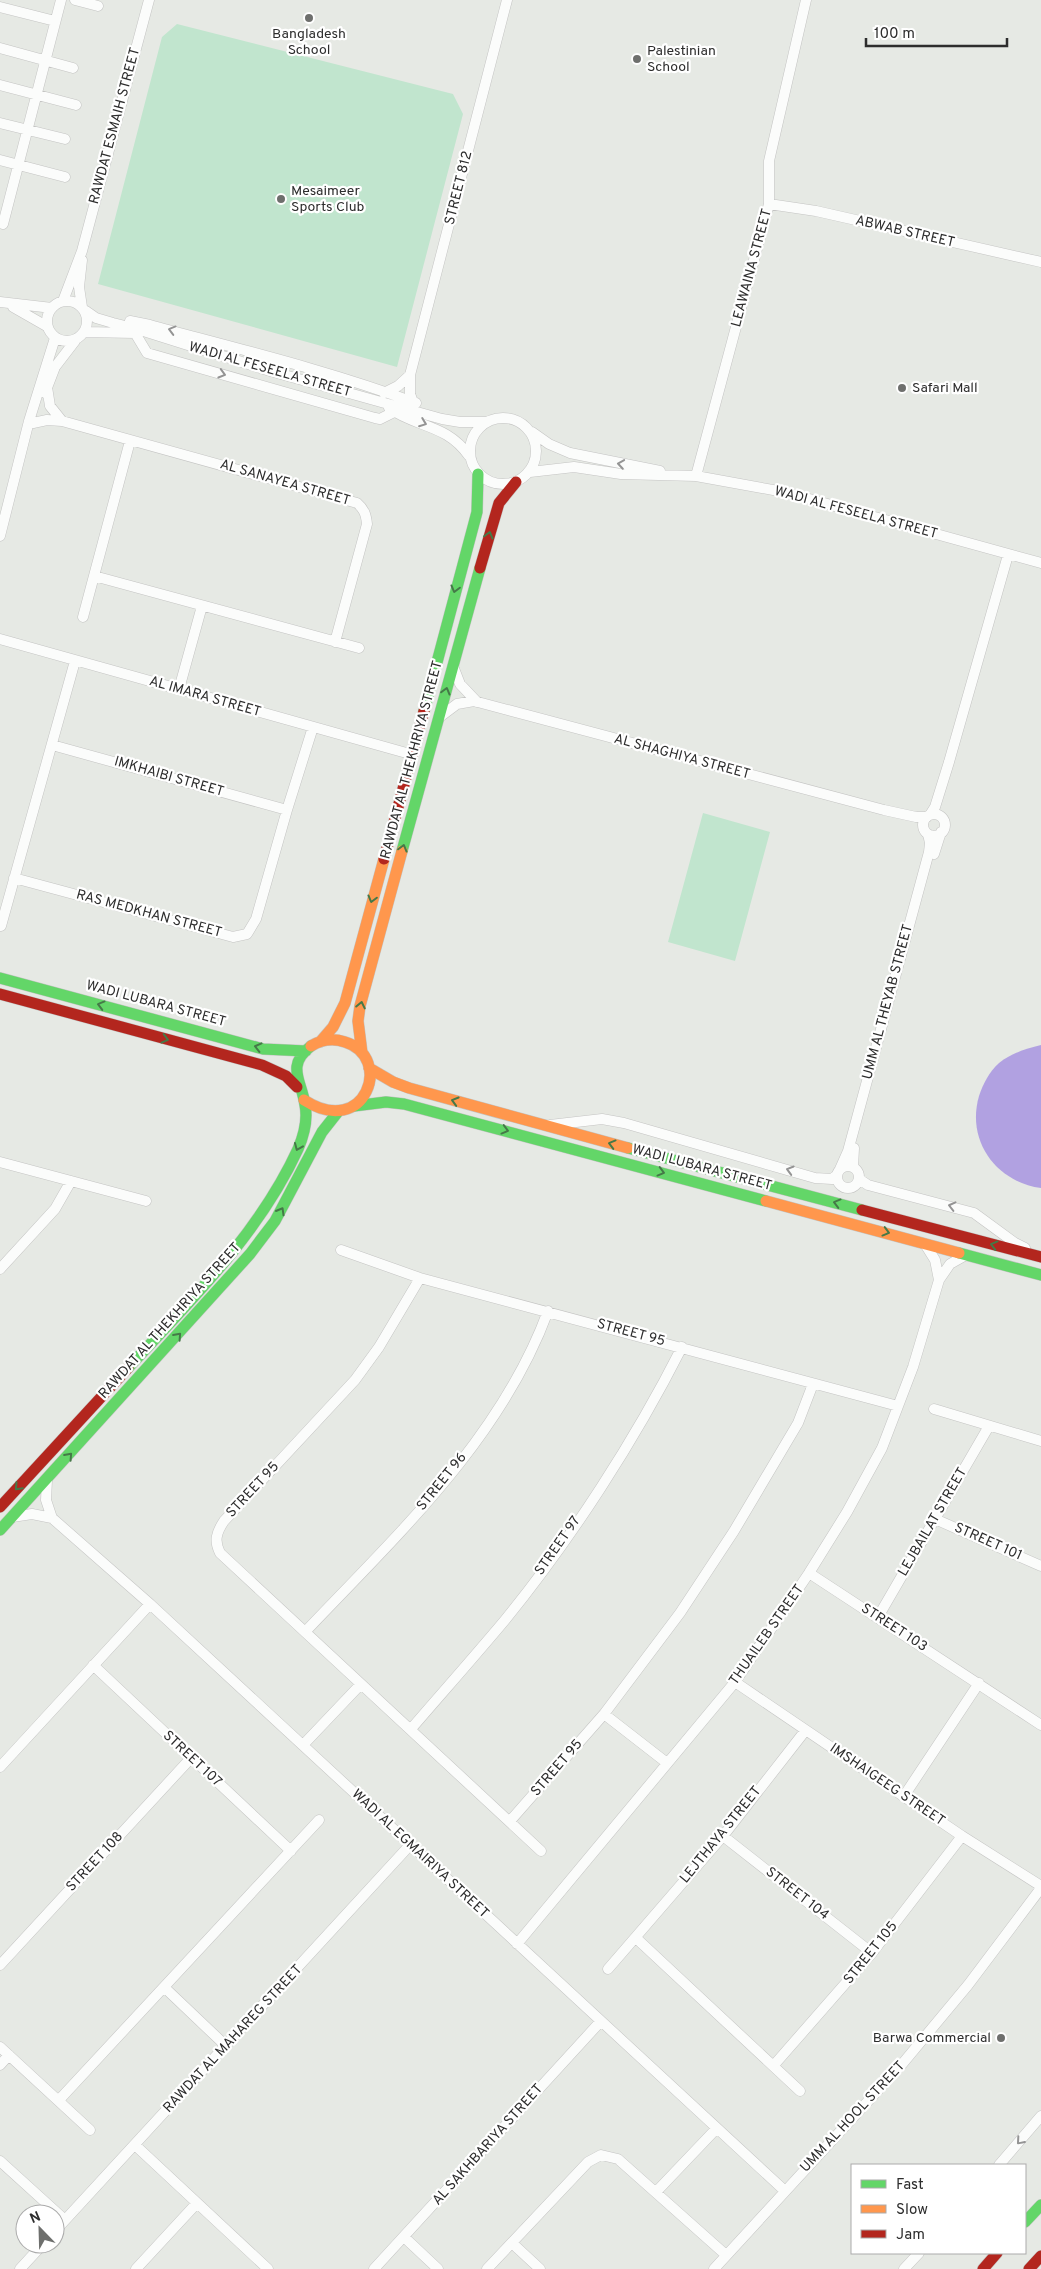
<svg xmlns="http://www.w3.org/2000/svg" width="1041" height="2269" font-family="Overpass,sans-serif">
	<rect width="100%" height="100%" fill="#e6e9e4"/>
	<!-- pitch -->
	<path fill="#c1e5ce" d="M 177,24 L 453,94 L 463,114 L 397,367 L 98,284 L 162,37 Z
		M 703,813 L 770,832 L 735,961 L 668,942 Z"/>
	<!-- water -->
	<path fill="#b1a1e1" d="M 1041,1045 L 1041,1188 C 996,1182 966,1141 979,1096 C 983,1084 989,1072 999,1063 C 1012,1053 1025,1049 1041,1045 Z"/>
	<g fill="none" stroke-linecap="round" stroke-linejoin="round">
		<defs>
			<path id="street" d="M 75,0 L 98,6
				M 0,7 L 55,21
				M 0,48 L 73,68
				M 0,85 L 76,105
				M 0,123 L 65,139
				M 0,160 L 65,177
				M 769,204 L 816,211 L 1041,262
				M 0,223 L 3,224 L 61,0
				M 82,260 L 79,287 L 82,307
				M47 321a20 20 0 1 1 40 0a20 20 0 1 1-40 0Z
				M 63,301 L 82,251 L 149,0
				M 0,302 L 52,308
				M 13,307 L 48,327
				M 86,311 L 96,318 L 113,323 L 137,329 L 270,371 L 442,419 L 460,422 L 487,422
				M 130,321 L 150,325 C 239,349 330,371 416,403
				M 85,332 L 135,333
				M 135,333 L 147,353 L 375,418 L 380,419 L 394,412
				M 47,387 L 50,406 L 62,421
				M 45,393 L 55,367 L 75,341
				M 384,393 L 398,386 L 410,375
				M 413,402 L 410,394 L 410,375 L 507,0
				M 389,408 C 417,428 447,424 469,456
				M470 451a33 33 0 1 1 66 0a33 33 0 1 1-66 0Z
				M 33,423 L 47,420 L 62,421 L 357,503 C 364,509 366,514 367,524 L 335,642
				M 532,432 L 549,444 L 570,453 L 660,471
				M 530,472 L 574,467 L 621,474 L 696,476 L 784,492 L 1041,563
				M 696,476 L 769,204 L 769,161 L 806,0
				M 0,536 L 29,421 L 55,338
				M 94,576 L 359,648
				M 83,617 L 130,441
				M 0,639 L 410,754
				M 453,666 L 460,684 L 477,702
				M 179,689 L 202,606
				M 441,716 L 457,704 L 474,701 L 884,810 L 916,817 L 927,817
				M 52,745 L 287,810
				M923 825a11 11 0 1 1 22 0a11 11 0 1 1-22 0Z
				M 930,815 L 935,807 L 949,762 L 1008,555
				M 934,854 L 941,832
				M 14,878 L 233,937 L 247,934 L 256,919 L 287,810 L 313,727
				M 1,926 L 75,661
				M 550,1125 L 602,1119 L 624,1123 L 815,1178 L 832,1179 L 837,1175
				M 0,1162 L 146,1201
				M837 1177a11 11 0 1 1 22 0a11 11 0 1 1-22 0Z
				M 853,1167 L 854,1148
				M 840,1169 L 848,1151 L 929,852 L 930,843 L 928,834
				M 859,1179 L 868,1185 L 974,1213 L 1015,1243 L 1025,1248
				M 925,1244 L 935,1260 L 939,1280
				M 341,1250 L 420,1278 L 898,1406
				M 0,1269 L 55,1209 L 71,1181
				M 420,1278 L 379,1347 L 355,1380 L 224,1521 C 216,1533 214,1541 220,1553 L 541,1851
				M 934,1409 L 1041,1441
				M 47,1480 L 46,1500 L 52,1518
				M 12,1517 L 32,1514 L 52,1518 L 150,1604 L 785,2191
				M 935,1519 L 1041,1566
				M 809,1573 L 1041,1725
				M 878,1617 L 989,1426
				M 305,1632 C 397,1535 501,1439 548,1311
				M 93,1665 L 291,1851
				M 735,1682 L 962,1836 L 1041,1886
				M 604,1714 L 667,1763
				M 411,1729 C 442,1693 474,1657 505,1620 C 571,1539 635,1440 682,1347
				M 303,1745 L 361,1684
				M 0,1767 L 150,1604
				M 904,1796 L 979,1683
				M 510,1821 L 604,1714 L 680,1613 L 734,1531 L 798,1423 L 813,1384
				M 723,1836 L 872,1953
				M 636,1938 L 800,2091
				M 517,1944 L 735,1682 L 809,1573 L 847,1512 L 882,1448 L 913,1367 L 939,1280 L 950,1264 L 966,1255
				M 0,1965 L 191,1758
				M 608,1969 L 723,1836 L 805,1731
				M 165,1988 L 226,2046
				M 0,2047 L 90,2130
				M 0,2065 L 9,2055
				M 774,2065 L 872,1953 L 962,1836
				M 59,2100 L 319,1820
				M 135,2145 L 268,2269
				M 0,2161 L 65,2220
				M 999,2165 L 1041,2116
				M 656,2192 L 717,2128
				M 55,2231 L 410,1845
				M 404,2237 L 438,2269
				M 512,2243 L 540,2269
				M 20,2269 L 43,2244
				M 136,2269 L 197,2203
				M 374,2269 L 601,2021
				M 487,2269 L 588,2162 L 601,2155 L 618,2159 L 726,2255
				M 714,2269 L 903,2063 L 968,1985 L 1041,1888
				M 904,2269 L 919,2253"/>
			<path id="fast" d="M 424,711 L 477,512 L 478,474
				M 402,851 L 480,568
				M 0,978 L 263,1049 L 306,1051
				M 354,1106 L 386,1102 L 404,1104 L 766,1201
				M 628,1148 L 862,1210
				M 959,1253 L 1041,1275
				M 128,1368 C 190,1301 259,1234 298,1149 C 304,1135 308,1120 305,1105 C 302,1081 285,1066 311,1046
				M 0,1530 L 250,1254 L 275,1221 L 322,1132 L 337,1113
				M 1025,2222 L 1041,2205"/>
			<path id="slow" d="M 320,1042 L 333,1027 L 345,1003 L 384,859
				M 362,1053 L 358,1021 L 360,1006 L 402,851
				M 369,1068 L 393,1082 L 409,1088 L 628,1148
				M 304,1100 C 366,1140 394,1057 345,1042 C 333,1038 321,1040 311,1046
				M 766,1201 L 959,1253"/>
			<path id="jam" d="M 480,568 L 499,503 L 516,482
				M 384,859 L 424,711
				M 0,994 L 262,1065 L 286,1076 L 297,1087
				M 862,1210 L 1041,1257
				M 0,1507 L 128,1368
				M 983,2269 L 997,2253
				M 1029,2269 L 1041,2256"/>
		</defs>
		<!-- street casing -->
		<use href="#street" stroke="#c4c4c3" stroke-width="11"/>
		<!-- fast casing -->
		<use href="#fast" stroke="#c4c4c3" stroke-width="12"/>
		<!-- slow casing -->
		<use href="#slow" stroke="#c4c4c3" stroke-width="12"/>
		<!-- jam casing -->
		<use href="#jam" stroke="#c4c4c3" stroke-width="12"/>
		<!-- street -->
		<use href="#street" stroke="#fbfcfb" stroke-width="10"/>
		<!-- fast -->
		<use href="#fast" stroke="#63d668" stroke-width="11"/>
		<!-- slow -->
		<use href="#slow" stroke="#ff974d" stroke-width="11"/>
		<!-- jam -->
		<use href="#jam" stroke="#b3261e" stroke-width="11"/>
	</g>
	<!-- one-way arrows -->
	<defs><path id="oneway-chevron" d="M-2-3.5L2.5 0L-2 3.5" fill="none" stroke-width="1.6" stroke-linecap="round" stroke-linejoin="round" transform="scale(1.25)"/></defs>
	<g stroke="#949494">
		<use href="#oneway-chevron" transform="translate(172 330) rotate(-165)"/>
		<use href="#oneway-chevron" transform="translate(222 374) rotate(16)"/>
		<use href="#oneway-chevron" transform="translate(423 423) rotate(21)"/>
		<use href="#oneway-chevron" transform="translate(621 464) rotate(-171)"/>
		<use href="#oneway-chevron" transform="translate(790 1170) rotate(-164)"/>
		<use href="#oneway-chevron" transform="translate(952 1206) rotate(-166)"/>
		<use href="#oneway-chevron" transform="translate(1020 2141) rotate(131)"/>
	</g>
	<g stroke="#457948">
		<use href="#oneway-chevron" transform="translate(489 535) rotate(-75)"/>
		<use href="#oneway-chevron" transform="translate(455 589) rotate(105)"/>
		<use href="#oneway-chevron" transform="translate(446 691) rotate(-75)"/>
		<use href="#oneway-chevron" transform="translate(403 848) rotate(-75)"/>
		<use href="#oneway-chevron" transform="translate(372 899) rotate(105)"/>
		<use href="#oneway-chevron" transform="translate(101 1005) rotate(-165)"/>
		<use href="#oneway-chevron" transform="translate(361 1005) rotate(-78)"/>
		<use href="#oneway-chevron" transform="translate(165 1039) rotate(15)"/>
		<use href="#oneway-chevron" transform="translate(258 1047) rotate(-166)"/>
		<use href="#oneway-chevron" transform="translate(455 1101) rotate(-164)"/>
		<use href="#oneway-chevron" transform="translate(505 1130) rotate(15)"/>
		<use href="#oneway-chevron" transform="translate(612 1144) rotate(-165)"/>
		<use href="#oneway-chevron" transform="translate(298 1147) rotate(113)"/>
		<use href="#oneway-chevron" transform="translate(661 1172) rotate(15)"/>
		<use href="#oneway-chevron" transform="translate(837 1203) rotate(-165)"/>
		<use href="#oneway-chevron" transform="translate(281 1211) rotate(-60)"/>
		<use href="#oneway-chevron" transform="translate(886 1232) rotate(15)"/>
		<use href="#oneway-chevron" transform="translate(994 1245) rotate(-165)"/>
		<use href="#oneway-chevron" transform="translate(178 1336) rotate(-48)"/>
		<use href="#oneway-chevron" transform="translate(69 1456) rotate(-48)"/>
		<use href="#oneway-chevron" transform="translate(18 1487) rotate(133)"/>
	</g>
	<!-- markers -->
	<g fill="#6e6f6d" stroke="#fff" stroke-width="2">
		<circle cx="309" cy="18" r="5"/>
		<circle cx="637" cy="59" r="5"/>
		<circle cx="281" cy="199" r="5"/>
		<circle cx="902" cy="388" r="5"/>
		<circle cx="1001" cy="2038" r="5"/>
	</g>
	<g text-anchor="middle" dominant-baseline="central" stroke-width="4.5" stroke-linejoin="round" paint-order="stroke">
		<!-- poi labels -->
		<g font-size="14" fill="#2d2d2d" stroke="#fff" text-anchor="start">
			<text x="309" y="34" text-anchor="middle">Bangladesh<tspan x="309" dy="16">School</tspan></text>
			<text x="647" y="51">Palestinian<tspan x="647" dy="16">School</tspan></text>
			<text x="291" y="191">Mesaimeer<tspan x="291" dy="16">Sports Club</tspan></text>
			<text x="912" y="388">Safari Mall</text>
			<text x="991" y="2038" text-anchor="end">Barwa Commercial</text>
		</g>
		<!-- street labels -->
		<g font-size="14" fill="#2d2d2d" stroke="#fff">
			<text transform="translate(115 126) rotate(-75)">RAWDAT ESMAIH STREET</text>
			<text transform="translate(459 188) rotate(-76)">STREET 812</text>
			<text transform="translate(905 232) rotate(13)">ABWAB STREET</text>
			<text transform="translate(752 268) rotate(-75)">LEAWAINA STREET</text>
			<text transform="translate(270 370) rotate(16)">WADI AL FESEELA STREET</text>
			<text transform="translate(285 483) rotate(16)">AL SANAYEA STREET</text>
			<text transform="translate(856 513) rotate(15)">WADI AL FESEELA STREET</text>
			<text transform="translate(205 697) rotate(16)">AL IMARA STREET</text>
			<text transform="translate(682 757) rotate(15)">AL SHAGHIYA STREET</text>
			<text transform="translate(412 760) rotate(-75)">RAWDAT AL THEKHRIYA STREET</text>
			<text transform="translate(169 777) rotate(16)">IMKHAIBI STREET</text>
			<text transform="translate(149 914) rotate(15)">RAS MEDKHAN STREET</text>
			<text transform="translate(888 1002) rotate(-75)">UMM AL THEYAB STREET</text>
			<text transform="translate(156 1004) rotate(15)">WADI LUBARA STREET</text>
			<text transform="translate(702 1168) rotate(15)">WADI LUBARA STREET</text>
			<text transform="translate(170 1321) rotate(-48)">RAWDAT AL THEKHRIYA STREET</text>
			<text transform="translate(631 1333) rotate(15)">STREET 95</text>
			<text transform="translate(442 1482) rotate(-51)">STREET 96</text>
			<text transform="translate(253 1490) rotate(-47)">STREET 95</text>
			<text transform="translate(933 1522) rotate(-60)">LEJBAILAT STREET</text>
			<text transform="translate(988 1542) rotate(24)">STREET 101</text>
			<text transform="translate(558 1546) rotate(-55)">STREET 97</text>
			<text transform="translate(894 1628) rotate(33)">STREET 103</text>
			<text transform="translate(767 1635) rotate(-55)">THUAILEB STREET</text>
			<text transform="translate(192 1759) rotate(43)">STREET 107</text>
			<text transform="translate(557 1768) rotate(-49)">STREET 95</text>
			<text transform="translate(887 1785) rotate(34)">IMSHAIGEEG STREET</text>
			<text transform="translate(721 1835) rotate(-51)">LEJTHAYA STREET</text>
			<text transform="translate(420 1854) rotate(43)">WADI AL EGMAIRIYA STREET</text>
			<text transform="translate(95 1862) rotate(-47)">STREET 108</text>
			<text transform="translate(797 1894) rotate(38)">STREET 104</text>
			<text transform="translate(871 1953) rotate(-51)">STREET 105</text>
			<text transform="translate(233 2039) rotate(-47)">RAWDAT AL MAHAREG STREET</text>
			<text transform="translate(853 2117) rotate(-47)">UMM AL HOOL STREET</text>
			<text transform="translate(488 2145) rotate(-48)">AL SAKHBARIYA STREET</text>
		</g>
	</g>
	<!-- legend -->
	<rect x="851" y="2164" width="175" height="90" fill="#ffffff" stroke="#ababab"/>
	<rect x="861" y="2180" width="25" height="8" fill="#63d668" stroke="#ababab"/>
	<text x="896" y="2189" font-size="15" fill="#2d2d2d">Fast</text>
	<rect x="861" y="2205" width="25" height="8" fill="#ff974d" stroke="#ababab"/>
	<text x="896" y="2214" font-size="15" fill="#2d2d2d">Slow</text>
	<rect x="861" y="2230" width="25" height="8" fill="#b3261e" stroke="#ababab"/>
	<text x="896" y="2239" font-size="15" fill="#2d2d2d">Jam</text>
	<!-- north arrow -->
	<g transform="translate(40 2229) rotate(337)"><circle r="24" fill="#ffffff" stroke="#ababab"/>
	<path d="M0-4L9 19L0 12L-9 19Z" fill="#6e6f6d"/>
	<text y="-8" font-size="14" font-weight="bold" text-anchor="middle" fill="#2d2d2d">N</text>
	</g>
	<!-- scale -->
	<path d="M866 38v8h141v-8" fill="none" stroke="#2d2d2d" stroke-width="2.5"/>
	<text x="874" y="38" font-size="15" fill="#2d2d2d" stroke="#ffffff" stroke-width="4" paint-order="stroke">100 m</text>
</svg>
